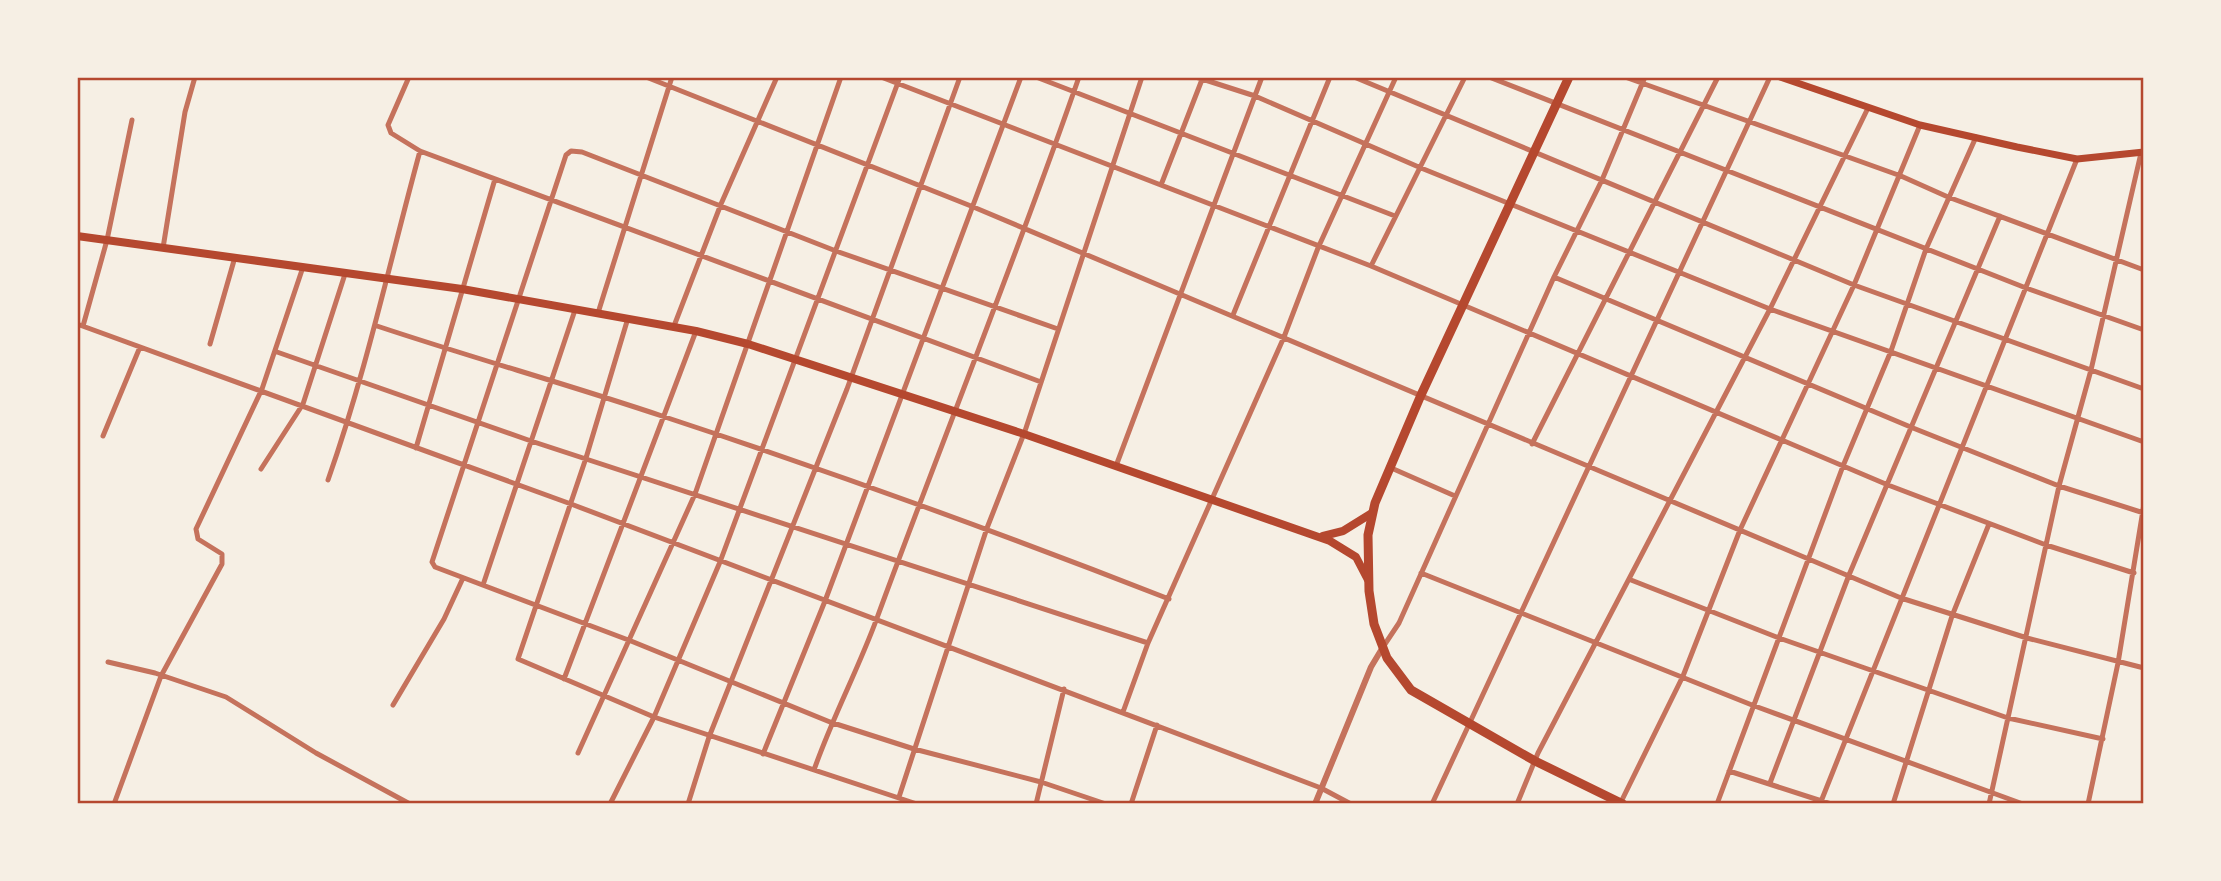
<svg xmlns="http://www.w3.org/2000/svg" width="2221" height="881" font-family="'Fira Sans',sans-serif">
	<rect width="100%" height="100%" fill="#f6efe4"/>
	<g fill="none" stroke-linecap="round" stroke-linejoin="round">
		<!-- minor -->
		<path stroke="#c5725c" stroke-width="5" d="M 409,77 L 388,125 L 391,133 L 420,151 L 1041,382
			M 646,77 L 971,206 L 1901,598 L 2027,638 L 2144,668
			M 881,77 L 1371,266 L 1888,485 L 2046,545 L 2134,573
			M 1036,77 L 1395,216
			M 1196,77 L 1255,96 L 1421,168 L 1770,309 L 2144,442
			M 1354,77 L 1854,285 L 2144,389
			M 1489,77 L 2026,288 L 2144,330
			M 1625,77 L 1901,176 L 1948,197 L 2144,270
			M 1161,185 L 1203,77
			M 163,248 L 185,112 L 195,77
			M 1371,266 L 1465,77
			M 1554,277 L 1913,428 L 2059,486 L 2144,513
			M 598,313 L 672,77
			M 1233,315 L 1330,77
			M 628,318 L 586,458 L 518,659 L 654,717 L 917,804
			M 77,324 L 571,504 L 1321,788 L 1351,804
			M 83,326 L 107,240 L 132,120
			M 377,326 C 473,358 570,385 665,417 C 835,473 1003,534 1169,599
			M 674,326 L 721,204 L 777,77
			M 1058,329 L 836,251 L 582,152 L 571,151 L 566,155 L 432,562 L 435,567 L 631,641 L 830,722 L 914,749 L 1041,782 L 1106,804
			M 210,344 L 235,257
			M 277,352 L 531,441 L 1148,643
			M 103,436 L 140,347
			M 1532,444 L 1718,77
			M 416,448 L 495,179
			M 1116,466 L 1262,77
			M 1389,467 L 1455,496
			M 261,469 L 303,404 L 345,274
			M 328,480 C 366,372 390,261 420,151
			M 1421,573 L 1752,705 L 2023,804
			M 1631,580 L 1779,638 L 2008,718 L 2103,739
			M 483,585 L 575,310
			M 1383,647 L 1399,623 L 1554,277 L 1602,180 L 1645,77
			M 108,662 L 155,673 L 226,697 L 316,753 L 410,804
			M 564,679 L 696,331
			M 393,705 L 444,619 L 463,578
			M 1123,712 L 1148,643 L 1284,337 L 1318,248 L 1396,77
			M 578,753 L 695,494 L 841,77
			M 763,754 L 825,601 L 1021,77
			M 814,770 C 832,718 858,670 877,618 C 943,438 1016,259 1079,77
			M 1729,771 L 1831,804
			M 1770,783 L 1849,575 L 2000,216
			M 899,797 L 987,528 L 1025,431 L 1142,77
			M 114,804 L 161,676 L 222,564 L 222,554 L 198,539 L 196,529 L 262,389 L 303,267
			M 610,804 L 654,717 L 720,562 L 900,77
			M 688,804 L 709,737 L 847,389 L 960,77
			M 1036,804 L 1064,689
			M 1131,804 L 1157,725
			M 1432,804 L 1770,77
			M 1517,804 L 1538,753 L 1770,309 L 1868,108
			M 1620,804 L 1683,676 L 1740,530 L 1854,285 L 1920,125
			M 1717,804 L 1843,466 L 1891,351 L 1926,249 L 1976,137
			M 1820,804 L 2077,159
			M 1893,804 L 1952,616 L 1989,524
			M 1989,804 L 2059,486 L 2091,370 L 2141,153
			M 2088,804 L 2118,663 L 2144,504"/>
		<!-- tertiary -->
		<path stroke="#c5725c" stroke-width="6" d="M 1315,804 L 1371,667 L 1383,647"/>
		<!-- secondary -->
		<path stroke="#b5482f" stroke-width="7" d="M 1780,77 L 1920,125 L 2017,147 L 2077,159 L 2144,152"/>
		<!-- primary -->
		<path stroke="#b5482f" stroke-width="8" d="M 77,236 L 462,289 L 696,331 L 748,344 L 1024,434 L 1330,541 L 1356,557 L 1368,580
			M 1323,536 L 1343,531 L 1372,513"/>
		<!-- trunk -->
		<path stroke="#b5482f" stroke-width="9" d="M 1569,77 L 1421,395 L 1375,503 L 1368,535 L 1369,591 L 1374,624 L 1387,658 L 1411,690 L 1535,761 L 1623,804"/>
	</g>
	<!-- border -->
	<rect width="2221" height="881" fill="none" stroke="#f6efe4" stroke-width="158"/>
	<rect x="79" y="79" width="2063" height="723" fill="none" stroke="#b5482f" stroke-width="2.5"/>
</svg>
